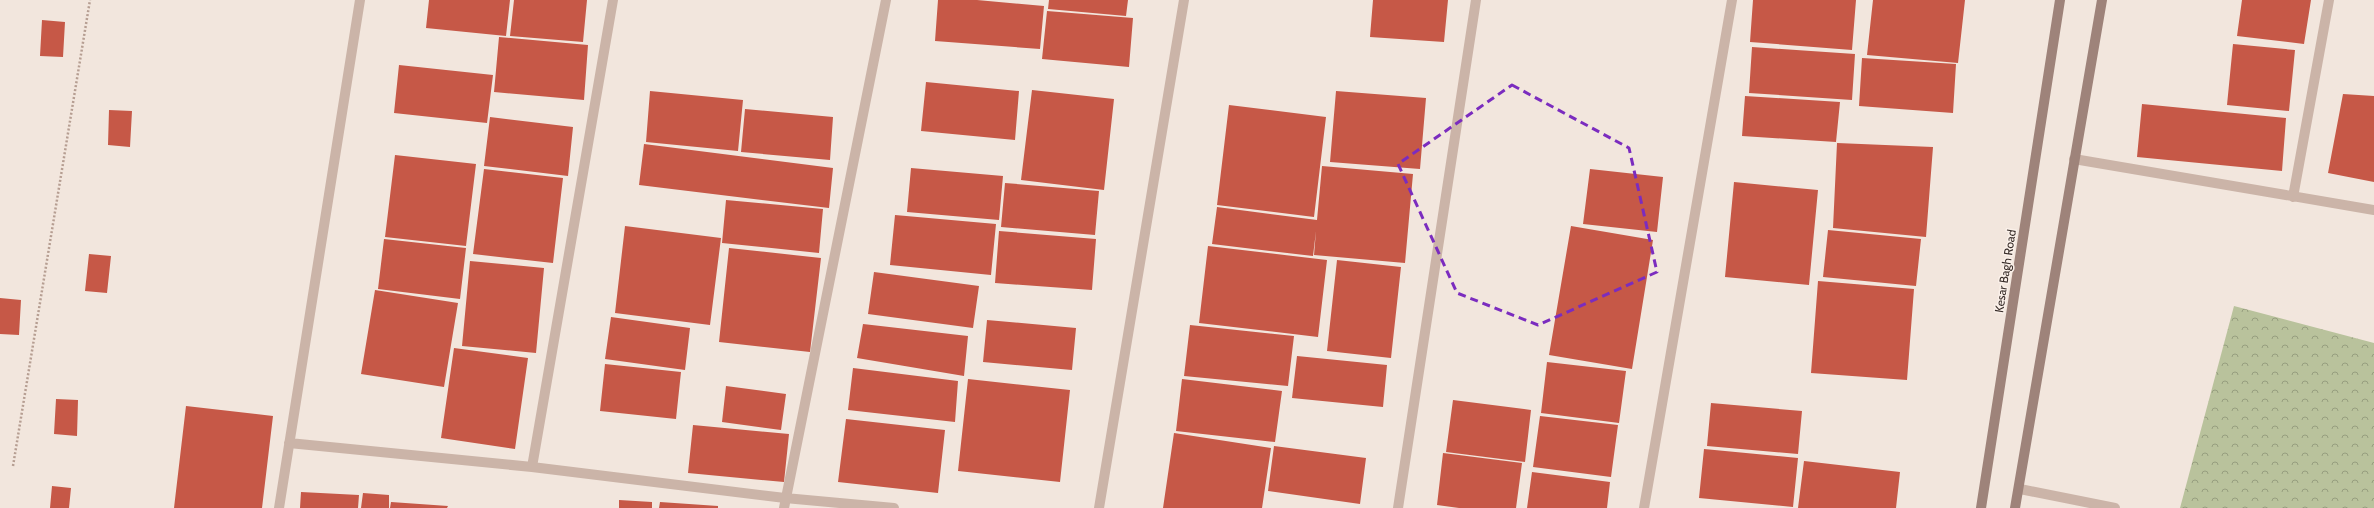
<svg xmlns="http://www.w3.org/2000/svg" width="2374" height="508" font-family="Cabin,sans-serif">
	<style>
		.forest { fill: url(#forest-crowns) }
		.building { fill: #c65847 }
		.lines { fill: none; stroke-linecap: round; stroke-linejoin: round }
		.path { stroke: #b69e92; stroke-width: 2.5; stroke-dasharray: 2 2; stroke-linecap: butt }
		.service { stroke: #cbb4a8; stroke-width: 10 }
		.minor { stroke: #cbb4a8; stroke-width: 10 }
		.secondary { stroke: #9e837a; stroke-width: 10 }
		.marked { fill: none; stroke: #7b2cbf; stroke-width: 3; stroke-dasharray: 8 5; stroke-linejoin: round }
		.labels { text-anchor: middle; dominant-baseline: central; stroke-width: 3; stroke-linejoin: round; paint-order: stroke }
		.street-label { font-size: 12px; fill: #372c28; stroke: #faf0e9 }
	</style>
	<defs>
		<pattern id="forest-crowns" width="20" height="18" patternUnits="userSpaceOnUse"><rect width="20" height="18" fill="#b9c29c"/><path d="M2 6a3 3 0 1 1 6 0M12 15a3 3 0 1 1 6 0" fill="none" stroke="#979e7f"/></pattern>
	</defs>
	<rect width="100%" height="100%" fill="#f2e6dd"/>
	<!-- forest -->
	<path class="forest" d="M2234,306L2374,343V508H2180Z"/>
	<!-- building -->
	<path class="building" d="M429,0H510L506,36L426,28Z
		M514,0H587L583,42L510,36Z
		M938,0H977L1044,6L1040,49L935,41Z
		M1049,0H1128L1126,16L1048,9Z
		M1373,0H1448L1444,42L1370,37Z
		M1753,0H1856L1852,50L1750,42Z
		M1873,0H1965L1958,63L1867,55Z
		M2242,0H2311L2304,44L2237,36Z
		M1047,11L1133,18L1129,67L1042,59Z
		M42,20L65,22L63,57L40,56Z
		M499,37L588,45L584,100L494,92Z
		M2233,44L2295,50L2289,111L2227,105Z
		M1752,47L1855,54L1852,100L1749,93Z
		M1862,58L1956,64L1953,113L1859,106Z
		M399,65L493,75L487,123L394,113Z
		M926,82L1019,91L1015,140L921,131Z
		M1032,90L1114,99L1104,190L1021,180Z
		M650,91L743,100L738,151L646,142Z
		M1336,91L1426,98L1420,169L1330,162Z
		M2343,94L2374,96V182L2328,173Z
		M1745,96L1840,102L1836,142L1742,136Z
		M2142,104L2286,118L2282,171L2137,157Z
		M1229,105L1326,117L1314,217L1217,205Z
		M745,109L833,117L830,160L741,152Z
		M109,110L132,111L130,147L108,145Z
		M490,117L573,127L568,176L484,166Z
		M1837,143L1933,147L1926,237L1833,228Z
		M644,144L833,168L829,208L639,185Z
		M395,155L476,164L466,246L385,237Z
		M1322,166L1413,174L1405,263L1314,255L1316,231L1313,256L1212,244L1217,207L1317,220Z
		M911,168L1003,176L999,220L907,212Z
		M484,169L563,178L553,263L473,254Z
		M1590,169L1663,177L1657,232L1583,224Z
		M1734,182L1818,190L1809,285L1725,277Z
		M1005,183L1099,191L1095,235L1001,227Z
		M726,200L823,209L819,253L722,243Z
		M895,215L996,224L991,275L890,265Z
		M625,226L721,238L710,325L615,313Z
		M1571,226L1653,240L1632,369L1549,355Z
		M1828,230L1921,239L1916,286L1823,277Z
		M999,231L1096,239L1092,290L995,283Z
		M384,239L466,248L460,299L378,289Z
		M1208,246L1327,260L1318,337L1199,323Z
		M729,248L821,258L810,352L719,342Z
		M89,254L111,256L107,293L85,291Z
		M1337,260L1401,267L1391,358L1327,351Z
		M470,261L544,268L536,353L462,346Z
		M874,272L979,286L973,328L868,314Z
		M1818,281L1914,289L1907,380L1811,373Z
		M375,290L458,303L444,387L361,374Z
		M0,298L21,300L19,335L0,334Z
		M611,317L690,328L685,370L605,359Z
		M987,320L1076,328L1072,370L983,362Z
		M863,324L968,336L964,376L857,358Z
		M1190,325L1294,336L1288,386L1184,376Z
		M454,348L528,358L515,449L441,438Z
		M1297,356L1387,365L1383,407L1292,398Z
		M1547,362L1626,371L1619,423L1541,413Z
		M605,364L681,372L676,419L600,411Z
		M853,368L958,381L955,422L848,410Z
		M968,379L1070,390L1060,482L958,471Z
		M1182,379L1282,391L1275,442L1176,431Z
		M726,386L786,394L781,430L722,422Z
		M56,399L78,400L77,436L54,434Z
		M1453,400L1531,410L1525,462L1446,452Z
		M1711,403L1802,411L1798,454L1707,446Z
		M186,406L273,416L262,508H174Z
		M1540,416L1618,425L1611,477L1533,467Z
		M846,419L945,430L938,493L838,482Z
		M693,425L789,434L784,482L688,473Z
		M1174,433L1271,448L1262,508H1163Z
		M1274,446L1366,458L1360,504L1268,491Z
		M1704,449L1798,458L1793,507L1699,498Z
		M1443,453L1522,463L1516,508H1459L1437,505Z
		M1804,461L1900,472L1896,508H1798Z
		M1532,472L1610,482L1607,508H1527Z
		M52,486L71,488L69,508H50Z
		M301,492L359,495L358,508H300Z
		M363,493L389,495V508H361Z
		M619,500L652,502V508H619Z
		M391,502L448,506L447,508H390Z
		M660,502L718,506V508H659Z"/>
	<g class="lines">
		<!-- path -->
		<path class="path" d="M13,466L90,0"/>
		<!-- service -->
		<path class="service" d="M2020,489L2115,508"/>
		<!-- minor -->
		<path class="minor" d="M2074,159L2374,210
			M2293,197L2329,0
			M289,443L532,467L785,498L894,508
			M532,467L613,0
			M279,508L360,0
			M784,508L886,0
			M1099,508L1184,0
			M1398,508L1476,0
			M1644,508L1732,0"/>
		<!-- secondary -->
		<path class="secondary" d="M1981,508L2060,0
			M2015,508L2102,0"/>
	</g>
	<!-- marked area -->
	<path class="marked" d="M1512,85L1629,148L1657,272L1538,325L1457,293L1398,164Z"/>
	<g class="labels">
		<!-- street labels -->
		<g class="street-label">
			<text transform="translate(2005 271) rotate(-81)">Kesar Bagh Road</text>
		</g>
	</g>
</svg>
